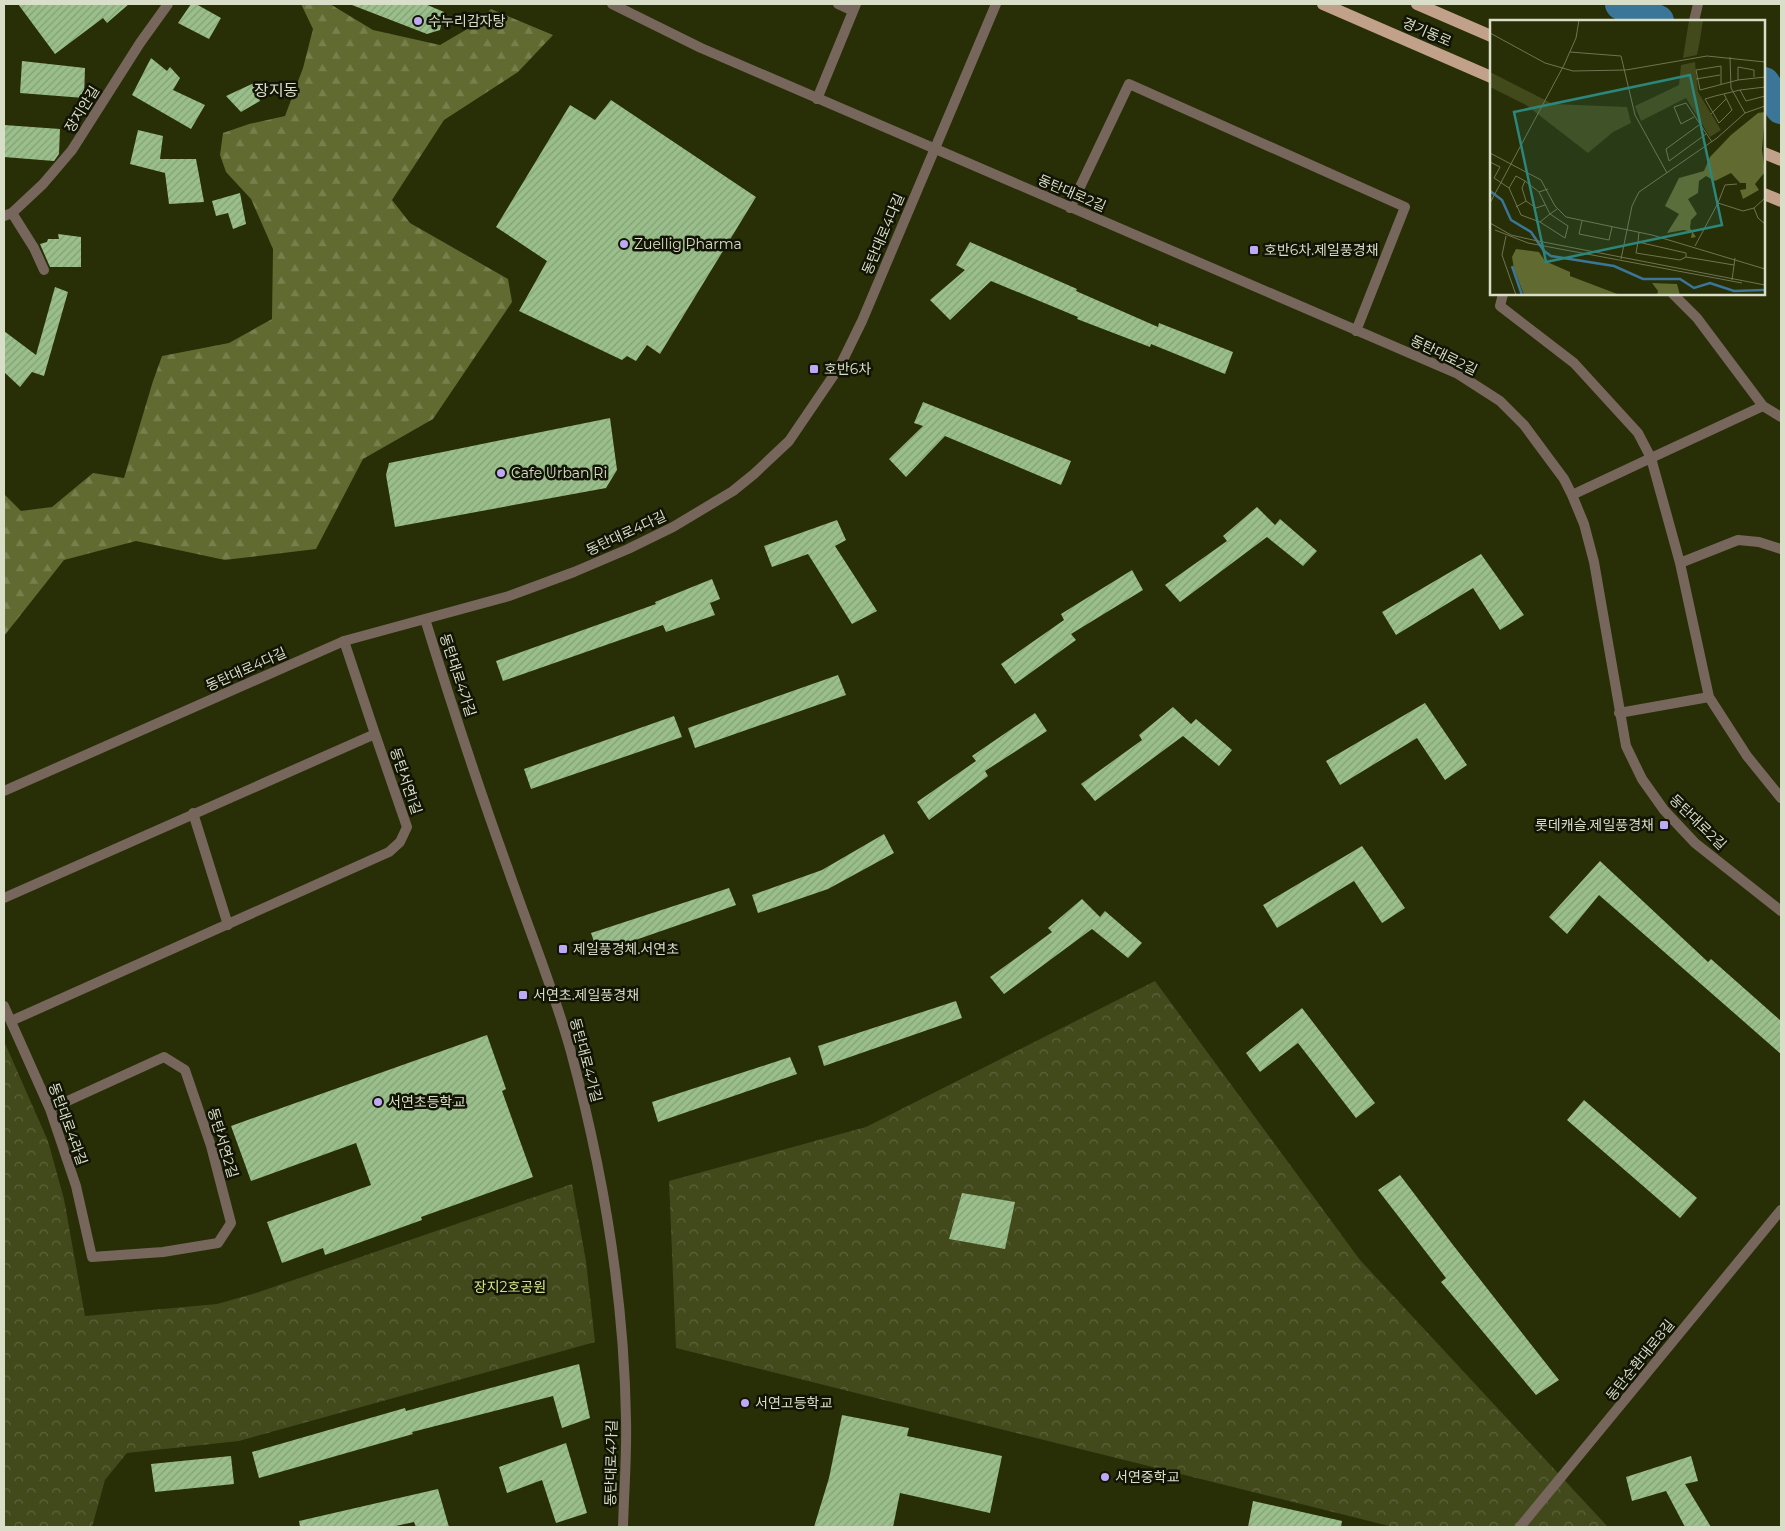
<svg xmlns="http://www.w3.org/2000/svg" width="1785" height="1531" font-family="Montserrat,'Noto Sans KR',sans-serif">
	<style>
		.forest { fill: url(#forest-firs) }
		.park { fill: url(#park-crowns) }
		.lines { fill: none; stroke-linecap: round; stroke-linejoin: round }
		.river { stroke: #3b7699; stroke-width: 32 }
		.building { fill: url(#building-hatch) }
		.service { stroke: #76665b; stroke-width: 10 }
		.minor { stroke: #76665b; stroke-width: 10 }
		.tertiary { stroke: #76665b; stroke-width: 10 }
		.primary { stroke: #c2a18a; stroke-width: 12 }
		.poi-dot { fill: #bea9f4; stroke: #121405; stroke-width: 2 }
		.labels { text-anchor: middle; dominant-baseline: central; stroke-width: 5; stroke-linejoin: round; paint-order: stroke }
		.poi-label { font-size: 14px; fill: #d9dec8; stroke: #121405; text-anchor: start }
		.street-label { font-size: 14px; fill: #d9dec8; stroke: #121405 }
		.park-label { font-size: 14px; fill: #d4e38c; stroke: #121405 }
		.quarter-label { font-size: 16px; fill: #d9dec8; stroke: #121405 }
		.inset-river { fill: none; stroke: #3b7699; stroke-width: 2.5 }
		.inset-road { fill: none; stroke: #6f7453; stroke-width: 1 }
		.view { fill: #2d867c; fill-opacity: 0.15; stroke: #2d867c; stroke-width: 2.5 }
		.inset-edge { fill: none; stroke: #d9dec8; stroke-width: 2.5 }
	</style>
	<defs>
		<pattern id="forest-firs" width="22" height="20" patternUnits="userSpaceOnUse" patternTransform="scale(1.25)"><rect width="22" height="20" fill="#616a30"/><path d="M5 1l3.5 6h-7zM16 11l3.5 6h-7z" fill="#777f4c"/></pattern>
		<pattern id="park-crowns" width="20" height="18" patternUnits="userSpaceOnUse" patternTransform="scale(1.25)"><rect width="20" height="18" fill="#42491b"/><path d="M2 6a3 3 0 1 1 6 0M12 15a3 3 0 1 1 6 0" fill="none" stroke="#5d633b"/></pattern>
		<pattern id="building-hatch" width="6" height="6" patternUnits="userSpaceOnUse" patternTransform="scale(1.25)"><rect width="6" height="6" fill="#9abf8b"/><path d="M-1 1l2-2M0 6l6-6M5 7l2-2" fill="none" stroke="#84a077"/></pattern>
	</defs>
	<rect width="100%" height="100%" fill="#282e05"/>
	<!-- forest -->
	<path class="forest" d="M301,4H330L373,30L440,45L469,28L491,9L553,35L518,72L444,120L392,200L410,223L508,279L512,302L433,419L363,459L316,549L225,560L136,541L64,560L4,636V494L21,511L52,507L93,473L124,478L153,381L162,356L229,343L272,319L273,249L251,199L226,172L220,155L223,133L249,124L285,116L303,68L313,29Z"/>
	<!-- park -->
	<path class="park" d="M1155,981L1360,1260L1608,1527H1393L676,1348L669,1181L866,1127Z
		M4,1041L48,1141L64,1199L85,1316L217,1304L256,1293L572,1184L586,1261L595,1342L239,1441L127,1453L105,1480L92,1527H4Z"/>
	<g class="lines">
		<!-- river -->
		<path class="river" d="M1621,4L1658,21
			M1764,83L1781,108"/>
	</g>
	<!-- building -->
	<path class="building" d="M18,4H129L107,23L103,18L55,54Z
		M191,4H196L221,18L209,39L178,23Z
		M352,4H425L444,12L440,30L427,34L352,5Z
		M151,58L167,71L170,67L180,78L173,90L205,105L191,129L132,95Z
		M22,61L85,68L84,98L20,93Z
		M254,83L260,101L241,112L226,96Z
		M611,100L756,197L660,354L647,345L636,361L627,356L622,360L519,311L547,261L496,227L570,105L595,120Z
		M4,125L60,129L59,154L54,161L4,157Z
		M138,130L163,136L160,159H196L204,202L169,204L165,173L130,164Z
		M240,193L246,224L233,229L228,213L216,216L212,201Z
		M58,234L81,237V267H50L40,244L47,242L48,239H59Z
		M970,242L1077,289L1076,291L1158,327L1159,323L1233,352L1225,374L1151,344L1150,347L1077,319L1078,317L991,281L950,320L930,300L965,270L956,265Z
		M55,287L68,292L44,376L32,372L20,387L4,372V331L36,355Z
		M923,402L1071,461L1061,485L945,436L906,477L889,459L923,426L914,423Z
		M610,418L617,470L606,488L395,527L386,475L389,463Z
		M1257,507L1275,525L1280,519L1317,551L1303,566L1267,537L1180,602L1165,585L1227,541L1223,536Z
		M837,520L846,540L835,546L877,611L852,624L808,554L772,567L764,546Z
		M1481,554L1524,615L1500,630L1473,588L1396,635L1382,612Z
		M1132,570L1143,590L1071,634L1076,640L1015,684L1001,664L1064,620L1061,614Z
		M712,579L720,599L710,603L715,615L666,632L663,625L503,681L496,661L656,604L655,602Z
		M838,675L846,695L695,748L688,728Z
		M1425,703L1467,765L1445,780L1417,738L1340,785L1326,761Z
		M1173,707L1191,724L1196,719L1232,750L1219,766L1183,736L1095,801L1081,784L1142,740L1139,735Z
		M1035,713L1047,731L985,771L988,776L929,820L917,802L976,761L972,756Z
		M674,716L682,737L531,789L524,769Z
		M884,834L894,853L828,889L758,913L752,895L822,870Z
		M1362,846L1405,908L1382,923L1354,881L1277,928L1263,905Z
		M1600,861L1708,962L1711,959L1781,1021V1054L1599,895L1567,934L1549,917Z
		M729,888L736,905L598,953L591,933Z
		M1082,899L1100,917L1105,911L1142,943L1128,958L1092,929L1004,994L990,977L1052,932L1048,928Z
		M956,1001L962,1018L824,1066L818,1046Z
		M1302,1008L1375,1103L1356,1118L1298,1043L1260,1072L1246,1053Z
		M487,1035L506,1089L502,1091L533,1177L421,1217L422,1220L325,1255L323,1248L282,1263L267,1222L371,1185L356,1143L251,1181L231,1126Z
		M790,1057L797,1074L658,1122L652,1102Z
		M1584,1100L1697,1198L1680,1218L1567,1120Z
		M1400,1175L1453,1245L1559,1380L1536,1395L1441,1282L1446,1278L1378,1190Z
		M962,1193L1015,1202L1005,1249L949,1239Z
		M579,1364L590,1418L562,1428L553,1396L412,1432L413,1434L259,1478L252,1452L405,1408L406,1411Z
		M842,1415L909,1428L907,1436L1002,1456L990,1513L900,1493L893,1527H814L829,1478Z
		M566,1443L587,1513L556,1523L542,1480L507,1493L499,1467Z
		M231,1456L234,1484L155,1492L151,1464Z
		M1691,1456L1698,1481L1685,1484L1711,1527H1685L1666,1491L1632,1501L1626,1477Z
		M438,1489L449,1527H416L414,1522L391,1527H300L299,1521Z
		M1253,1501L1342,1521L1341,1527H1248Z"/>
	<g class="lines">
		<!-- service -->
		<path class="service" d="M1694,21L1698,4"/>
		<!-- minor -->
		<path class="minor" d="M612,4L701,48L1458,374L1500,401L1524,425L1564,479L1572,495L1584,524L1594,562L1626,746L1642,779L1664,810L1695,843L1781,911
			M838,4L853,11
			M817,99L856,4
			M1070,208L1129,84L1405,207L1356,331
			M12,213L34,248L44,270
			M4,216L12,213L43,184L72,150L140,43L168,4
			M1503,294L1500,306L1574,363L1638,433L1651,458L1572,495
			M1673,294L1697,318L1763,406L1781,417
			M1680,563L1738,540L1759,542L1781,549
			M344,641L375,734
			M1709,697L1747,756L1781,798
			M1619,713L1709,697L1680,563L1651,458L1763,406
			M193,813L228,925
			M4,898L375,734L407,827L400,842L389,852L11,1021
			M4,1006L50,1109L76,1186L92,1257L163,1252L218,1243L231,1223L211,1146L185,1070L164,1057L50,1109"/>
		<!-- tertiary -->
		<path class="tertiary" d="M425,619C451,703 478,786 508,869C529,930 554,990 571,1052C603,1171 624,1295 626,1419C627,1455 624,1491 623,1527
			M4,791L344,641L509,596L574,572L628,549L673,527L733,491L754,474L789,441L840,366L862,321L996,4
			M1520,1527L1781,1210"/>
		<!-- primary -->
		<path class="primary" d="M1323,4L1491,77
			M1417,4L1491,36
			M1764,153L1781,160
			M1764,194L1781,201"/>
	</g>
	<!-- markers -->
	<g class="poi-dot">
		<circle cx="418" cy="21" r="5"/>
		<circle cx="624" cy="244" r="5"/>
		<rect x="1249" y="245" width="10" height="10" rx="2.5"/>
		<rect x="809" y="364" width="10" height="10" rx="2.5"/>
		<circle cx="501" cy="473" r="5"/>
		<rect x="1659" y="820" width="10" height="10" rx="2.5"/>
		<rect x="558" y="944" width="10" height="10" rx="2.5"/>
		<rect x="518" y="990" width="10" height="10" rx="2.5"/>
		<circle cx="378" cy="1102" r="5"/>
		<circle cx="745" cy="1403" r="5"/>
		<circle cx="1105" cy="1477" r="5"/>
	</g>
	<g class="labels">
		<!-- poi labels -->
		<g class="poi-label">
			<text x="428" y="21">수누리감자탕</text>
			<text x="634" y="244">Zuellig Pharma</text>
			<text x="1264" y="250">호반6차.제일풍경채</text>
			<text x="824" y="369">호반6차</text>
			<text x="511" y="473">Cafe Urban Ri</text>
			<text x="1654" y="825" text-anchor="end">롯데캐슬.제일풍경채</text>
			<text x="573" y="949">제일풍경체.서연초</text>
			<text x="533" y="995">서연초.제일풍경채</text>
			<text x="388" y="1102">서연초등학교</text>
			<text x="755" y="1403">서연고등학교</text>
			<text x="1115" y="1477">서연중학교</text>
		</g>
		<!-- street labels -->
		<g class="street-label">
			<text transform="translate(1427 32) rotate(23)">경기동로</text>
			<text transform="translate(82 109) rotate(-58)">장지안길</text>
			<text transform="translate(1072 193) rotate(23)">동탄대로2길</text>
			<text transform="translate(883 234) rotate(-67)">동탄대로4다길</text>
			<text transform="translate(1444 355) rotate(26)">동탄대로2길</text>
			<text transform="translate(626 533) rotate(-25)">동탄대로4다길</text>
			<text transform="translate(246 669) rotate(-24)">동탄대로4다길</text>
			<text transform="translate(458 675) rotate(72)">동탄대로4가길</text>
			<text transform="translate(406 781) rotate(71)">동탄서연1길</text>
			<text transform="translate(1698 822) rotate(44)">동탄대로2길</text>
			<text transform="translate(586 1060) rotate(75)">동탄대로4가길</text>
			<text transform="translate(68 1124) rotate(70)">동탄대로4라길</text>
			<text transform="translate(223 1143) rotate(73)">동탄서연2길</text>
			<text transform="translate(1640 1360) rotate(-51)">동탄순환대로8길</text>
			<text transform="translate(611 1463) rotate(-89)">동탄대로4가길</text>
		</g>
		<!-- park labels -->
		<g class="park-label">
			<text x="510" y="1287">장지2호공원</text>
		</g>
		<!-- quarter labels -->
		<g class="quarter-label">
			<text x="276" y="90">장지동</text>
		</g>
	</g>
	<!-- overview -->
	<g transform="translate(1490 20)">
		<rect width="275" height="275" fill="#282e05"/>
		<path d="M275,92L272,130L275,152L265,164L269,170L253,179L250,170L256,169V163H250L241,153L225,161L216,156L209,161L208,173L198,179L207,194L201,200L200,208L206,217L201,218L202,212L194,210L177,213L189,194L175,186L189,158L214,151L220,137L241,115L268,93ZM26,229L49,232L55,241L80,252V256L130,275H34L24,249L22,237ZM162,263L187,264L190,275H167L168,271Z" fill="#616a30"/>
		<path d="M199,0H213L210,20L207,35L193,38ZM205,42L208,72L231,110L220,117L196,78L151,101L145,86L189,65L191,45ZM0,52L63,84L137,87L141,103L123,112L98,133L36,85L0,67Z" fill="#42491b"/>
		<path class="inset-river" d="M0,171L12,180L21,200L41,212L54,231L61,236L124,246L153,259H190L204,268L220,263L244,271L274,270M22,246L32,275"/>
		<path class="inset-road" d="M0,13L55,43L83,51L136,50L217,36L275,42M80,32L131,36L145,95L177,153M240,37L241,68L255,93M264,57V50L248,47V60L275,57M206,59L230,55M231,64V46L206,50L210,70L248,60M275,67L250,70L256,81L275,76M234,74L242,90L229,103L215,79L225,76L242,72L250,70M221,94L236,79M204,97L191,104L184,87L196,83L222,122M209,105L176,129L179,141L216,114M0,133L51,160L65,186L76,197L162,215L275,249M0,142L10,147L4,158L19,168L31,195L50,202L75,218L78,206L60,194L67,189M19,168L26,156L35,161M36,181L32,168L35,161L49,172M0,183L74,45L86,18L89,0M228,183L235,165L247,164M26,187L36,181L46,188L55,185M264,188L268,198L275,204M92,201L89,214L119,220L122,207M50,202L60,194L49,172L58,169M0,203L21,215L43,220L275,265M5,210L38,223L252,263M16,216L12,235L26,275M148,222L196,233V237L190,240L146,233L148,222L149,212M205,226L228,183L253,191L264,188L275,178M196,237L244,245M131,239L142,186L149,172L227,118L255,93L275,86M242,260L245,238"/>
		<path class="view" d="M200,55L232,205L56,242L24,92Z"/>
		<rect width="275" height="275" class="inset-edge"/>
	</g>
	<!-- border -->
	<rect width="1785" height="1531" fill="none" stroke="#d9dec8" stroke-width="10"/>
</svg>
